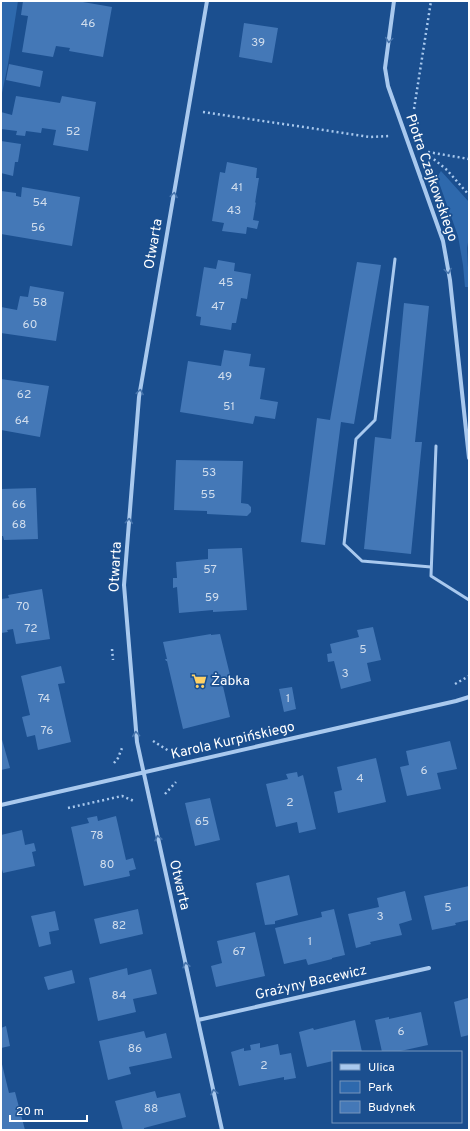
<svg xmlns="http://www.w3.org/2000/svg" width="470" height="1131" font-family="Overpass,sans-serif">
	<style>
		.green { fill: #2e69ad }
		.building { fill: #4478b7 }
		.lines { fill: none; stroke-linecap: round; stroke-linejoin: round }
		.path { stroke: #a9c9ee; stroke-width: 2.5; stroke-dasharray: 2 3; stroke-linecap: butt }
		.lane { stroke: #a9c9ee; stroke-width: 3 }
		.street { stroke: #a9c9ee; stroke-width: 4 }
		.oneway { stroke: #4674ac }
		.labels { text-anchor: middle; dominant-baseline: central; stroke-width: 3.5; stroke-linejoin: round; paint-order: stroke }
		.number-label { font-size: 12px; fill: #d0dded }
		.street-label { font-size: 14px; fill: #fff; stroke: #1b4f8f }
		.poi-label { font-size: 14px; fill: #fff; stroke: #1b4f8f; text-anchor: start }
	</style>
	<rect width="100%" height="100%" fill="#1b4f8f"/>
	<!-- green -->
	<path class="green" d="M1,1H18L8,64L1,98Z
		M441,171L469,202V237L467,248L469,287H465L463,265L458,236L437,177Z"/>
	<!-- building -->
	<path class="building" d="M23,1H77L112,7L103,57L69,51L70,48L56,46L53,57L22,52L28,16L21,15Z
		M244,23L278,28L272,63L239,57Z
		M9,64L43,71L40,87L6,80Z
		M16,96L60,103L62,96L96,102L88,151L53,145L56,130L42,128L41,133L26,131L25,136L16,135L17,131L1,129V112L12,115Z
		M1,141L21,144L18,162H15L13,176L1,173Z
		M227,162L257,168L256,178H259L255,203L256,202L253,220L259,221L257,229L247,227L246,234L222,231L224,223L212,221L220,172L225,173Z
		M22,187L80,197L72,246L1,234V191L16,193V196L21,197Z
		M218,260L235,263L234,271L251,274L247,299L241,298L236,323H232L231,330L200,325L201,317L196,316L204,267L216,269Z
		M357,262L381,265L354,424L341,422L325,545L301,542L317,418L330,420Z
		M30,286L64,292L56,341L1,333V307L17,310L20,296L28,297Z
		M404,303L429,306L415,442H422L411,554L364,549L375,437L391,439Z
		M224,350L251,354L249,366L265,368L260,399L278,402L275,419L255,416L253,424L180,412L188,361L221,366Z
		M1,379L49,386L40,437L1,430Z
		M176,460L243,461L241,503L248,504L251,507V512L247,516L207,514V511L174,510Z
		M36,488L38,539L4,540L3,536H1V489Z
		M242,548L247,610L213,612V610L179,613L177,587L173,588V578H177L176,562L208,559V549Z
		M42,589L50,639L16,644L13,629L7,630L8,632L1,633V599L9,598L8,595Z
		M373,627L381,660L367,663L371,681L341,689L334,661L328,662L327,654L332,653L330,644L359,637L357,630Z
		M211,634V635L220,634L231,679L222,682L230,717L183,729L167,661H166L165,659H167L163,642Z
		M61,666L65,683L58,684L71,742L38,750L35,735L27,737L22,717L30,715L21,676Z
		M292,687L296,709L284,712L279,689Z
		M1,736L10,768L1,770Z
		M450,741L457,769L437,773L441,789L407,796L400,767L409,765L406,751Z
		M376,758L386,802L338,813L334,792L342,790L337,767Z
		M297,772L298,777L303,775L316,829L299,833L297,822L276,827L266,784L288,779L286,774Z
		M210,798L220,840L195,846L185,803Z
		M97,816L98,821L116,816L126,860L133,858L136,869L129,871L130,876L84,886L71,827L89,823L87,818Z
		M22,830L25,845L34,843L36,851L32,852L35,866L3,873L1,866V835Z
		M289,875L298,915L275,921V924L265,925L256,883Z
		M469,886V920L455,923L456,925L432,930L424,896Z
		M405,891L412,920L399,924L402,935L370,942L371,944L356,948L348,914L379,907L377,898Z
		M138,909L143,934L100,944L94,919Z
		M334,909L345,955L332,958V959L308,965L306,959L284,964L275,928L322,917L321,912Z
		M55,911L59,930L49,932L51,944L39,947L31,916Z
		M255,932L265,976L216,987L211,966L222,963L217,941Z
		M127,968L128,975L151,969L157,994L133,999L136,1012L98,1021L89,978Z
		M72,970L75,983L48,990L44,977Z
		M468,998L469,1035L461,1037L454,1002Z
		M421,1012L428,1045L396,1052H382L375,1020L389,1017V1019Z
		M355,1020L362,1052H333V1061L307,1067L299,1032L313,1028L314,1030Z
		M6,1026L10,1046L1,1048V1028Z
		M144,1031L146,1038L166,1033L172,1058L129,1067L131,1074L108,1080L99,1041Z
		M260,1043V1048L278,1044L280,1055L291,1053L296,1078L284,1080V1077L239,1086L231,1052L244,1048V1051L251,1050L250,1045Z
		M1,1060L9,1093L15,1092L25,1130H1Z
		M155,1091L157,1098L180,1093L186,1117L144,1128V1130H123L115,1101Z"/>
	<g class="lines">
		<!-- path -->
		<path class="path" d="M414,109L431,1
			M203,112L370,137L390,136
			M428,152L469,159
			M430,156L447,170L469,195
			M112,649L113,660
			M455,684L469,676
			M153,741L169,751
			M114,763L118,758L122,748
			M165,794L176,782
			M68,808L122,796L134,801"/>
		<!-- lane -->
		<path class="lane" d="M395,259L375,420L356,439L344,544L362,561L431,567
			M436,446L431,576L469,600"/>
		<!-- street -->
		<path class="street" d="M207,1L139,397L124,585L137,742L222,1130
			M394,1L385,68L388,86L443,241L450,280L469,458
			M1,805L456,701L469,697
			M198,1020L429,968"/>
	</g>
	<!-- one-way arrows -->
	<defs><path id="oneway-chevron" d="M-2-3.5L2.5 0L-2 3.5" fill="none" stroke-width="1.6" stroke-linecap="round" stroke-linejoin="round"/></defs>
	<g class="oneway">
		<use href="#oneway-chevron" transform="translate(389 40) rotate(98)"/>
		<use href="#oneway-chevron" transform="translate(174 195) rotate(-81)"/>
		<use href="#oneway-chevron" transform="translate(448 271) rotate(81)"/>
		<use href="#oneway-chevron" transform="translate(140 392) rotate(-81)"/>
		<use href="#oneway-chevron" transform="translate(129 521) rotate(-85)"/>
		<use href="#oneway-chevron" transform="translate(136 734) rotate(-95)"/>
		<use href="#oneway-chevron" transform="translate(158 838) rotate(-103)"/>
		<use href="#oneway-chevron" transform="translate(186 965) rotate(-103)"/>
		<use href="#oneway-chevron" transform="translate(214 1092) rotate(-102)"/>
	</g>
	<!-- icons -->
	<defs>
		<g id="supermarket-bare" transform="scale(1.2)"><path d="M-6-5.5h2.5l.6 2H6L4.5 2H-2.5L-4.4-4H-6ZM-1.5 3.2a1.3 1.3 0 1 0 .1 0ZM3 3.2a1.3 1.3 0 1 0 .1 0Z" fill="#ffd166" stroke="#1b4f8f" stroke-width="2.5" paint-order="stroke"/></g>
	</defs>
	<g fill-rule="evenodd">
		<use href="#supermarket-bare" x="199" y="681"/>
	</g>
	<g class="labels">
		<!-- number labels -->
		<g class="number-label">
			<text x="88" y="24">46</text>
			<text x="258" y="43">39</text>
			<text x="73" y="132">52</text>
			<text x="237" y="188">41</text>
			<text x="40" y="203">54</text>
			<text x="234" y="211">43</text>
			<text x="38" y="228">56</text>
			<text x="226" y="283">45</text>
			<text x="40" y="303">58</text>
			<text x="218" y="307">47</text>
			<text x="30" y="325">60</text>
			<text x="225" y="377">49</text>
			<text x="24" y="395">62</text>
			<text x="229" y="407">51</text>
			<text x="22" y="421">64</text>
			<text x="209" y="473">53</text>
			<text x="208" y="495">55</text>
			<text x="19" y="505">66</text>
			<text x="19" y="525">68</text>
			<text x="210" y="570">57</text>
			<text x="212" y="598">59</text>
			<text x="23" y="607">70</text>
			<text x="31" y="629">72</text>
			<text x="363" y="650">5</text>
			<text x="345" y="674">3</text>
			<text x="44" y="699">74</text>
			<text x="288" y="699">1</text>
			<text x="47" y="731">76</text>
			<text x="424" y="771">6</text>
			<text x="360" y="779">4</text>
			<text x="290" y="803">2</text>
			<text x="202" y="822">65</text>
			<text x="97" y="836">78</text>
			<text x="107" y="865">80</text>
			<text x="448" y="908">5</text>
			<text x="380" y="917">3</text>
			<text x="119" y="926">82</text>
			<text x="310" y="942">1</text>
			<text x="239" y="952">67</text>
			<text x="119" y="996">84</text>
			<text x="401" y="1032">6</text>
			<text x="135" y="1049">86</text>
			<text x="264" y="1066">2</text>
			<text x="151" y="1109">88</text>
		</g>
		<!-- street labels -->
		<g class="street-label">
			<text transform="translate(431 178) rotate(71)">Piotra Czajkowskiego</text>
			<text transform="translate(154 244) rotate(-80)">Otwarta</text>
			<text transform="translate(116 567) rotate(-87)">Otwarta</text>
			<text transform="translate(233 741) rotate(-13)">Karola Kurpińskiego</text>
			<text transform="translate(179 885) rotate(77)">Otwarta</text>
			<text transform="translate(311 983) rotate(-13)">Grażyny Bacewicz</text>
		</g>
		<!-- poi labels -->
		<g class="poi-label">
			<text x="211" y="681">Żabka</text>
		</g>
	</g>
	<!-- border -->
	<rect width="470" height="1131" fill="none" stroke="#ffffff" stroke-width="4"/>
	<!-- legend -->
	<rect x="332" y="1051" width="130" height="72" fill="#1b4f8f" stroke="#7695bc"/>
	<rect x="340" y="1064" width="20" height="6" fill="#a9c9ee" stroke="#7695bc"/>
	<text x="368" y="1071" font-size="12" fill="#ffffff">Ulica</text>
	<rect x="340" y="1081" width="20" height="12" fill="#2e69ad" stroke="#7695bc"/>
	<text x="368" y="1091" font-size="12" fill="#ffffff">Park</text>
	<rect x="340" y="1101" width="20" height="12" fill="#4478b7" stroke="#7695bc"/>
	<text x="368" y="1111" font-size="12" fill="#ffffff">Budynek</text>
	<!-- scale -->
	<path d="M10 1115v6h77v-6" fill="none" stroke="#ffffff" stroke-width="2"/>
	<text x="16" y="1115" font-size="12" fill="#ffffff" stroke="#1b4f8f" stroke-width="3" paint-order="stroke">20 m</text>
</svg>
